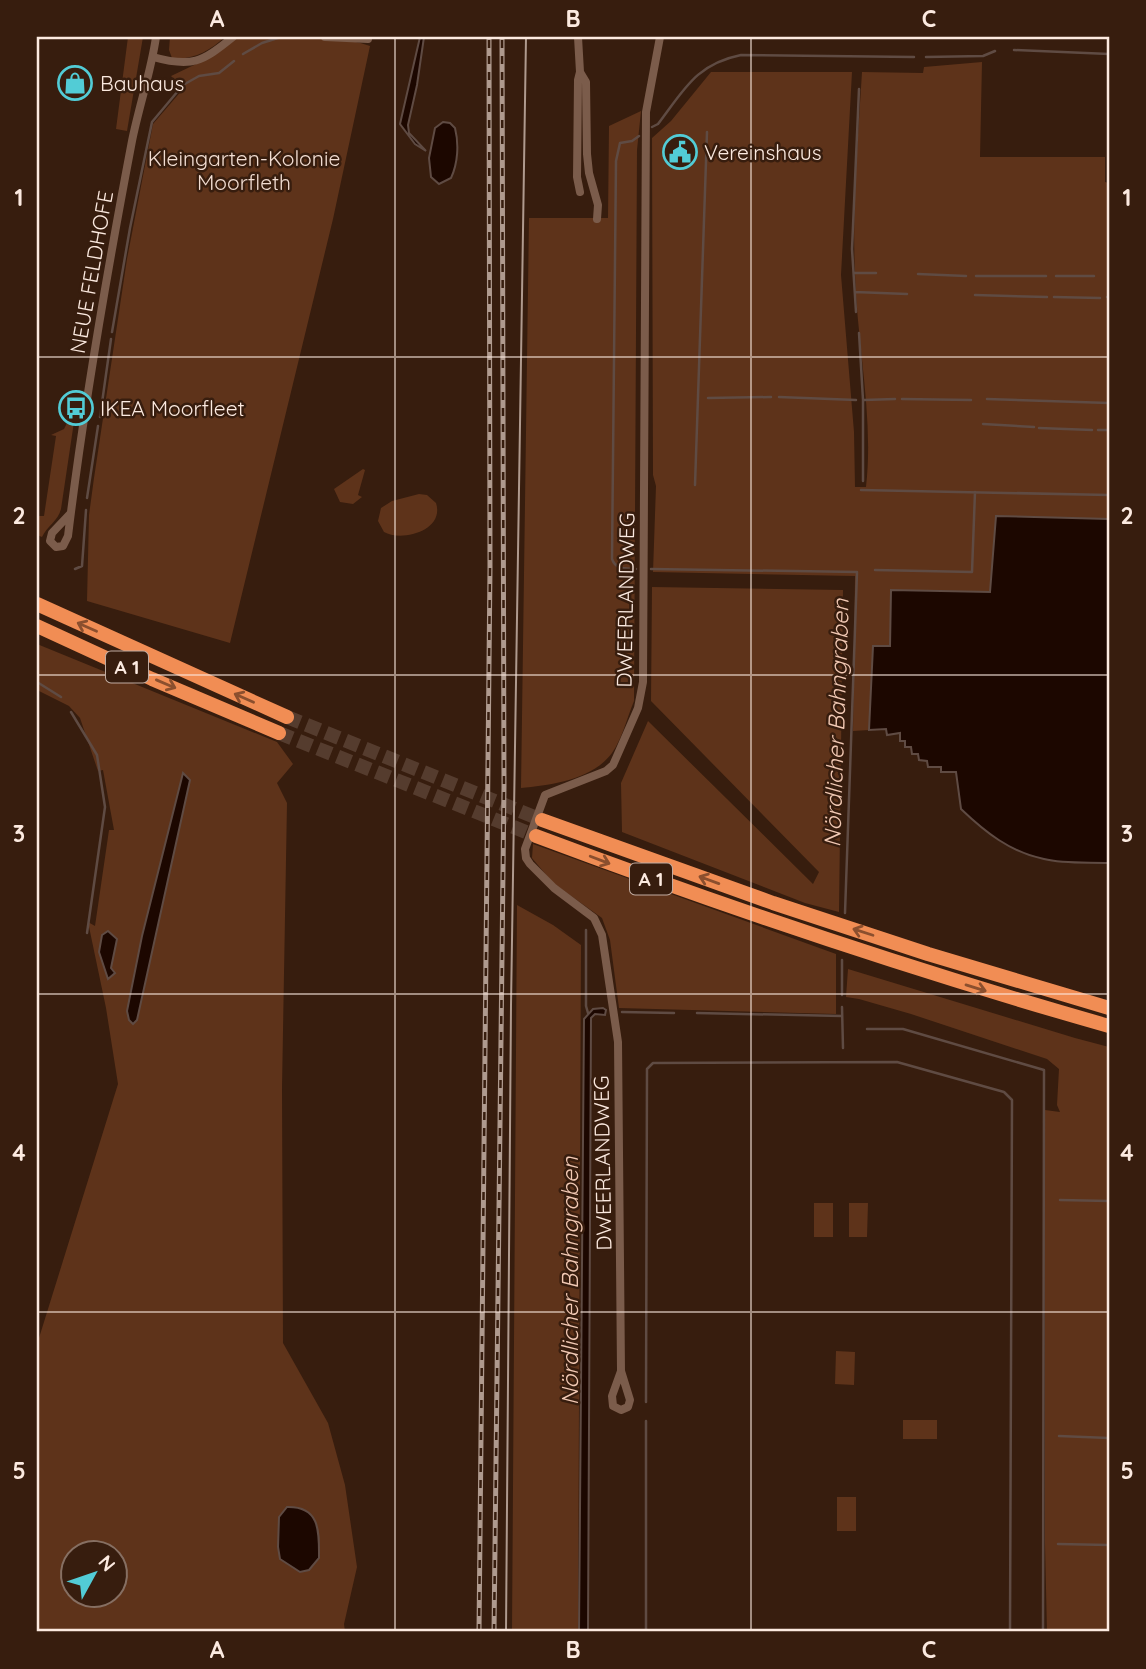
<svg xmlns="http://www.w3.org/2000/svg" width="1146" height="1669" font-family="Quicksand,sans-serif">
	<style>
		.green { fill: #5e331a; fill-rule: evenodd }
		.water { fill: #1c0700; stroke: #5f4b43; stroke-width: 2 }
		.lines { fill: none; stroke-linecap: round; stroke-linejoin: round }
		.stream { stroke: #5f4b43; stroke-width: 2.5 }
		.motorway-tunnel { stroke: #553c2e; stroke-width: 14; stroke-dasharray: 14 7; stroke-linecap: butt }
		.minor { stroke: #7b5c4b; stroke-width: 8 }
		.motorway { stroke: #f18d54; stroke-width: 14 }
		.tram { stroke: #af9a8e; stroke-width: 2 }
		.rail-casing { stroke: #af9a8e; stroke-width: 5 }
		.rail { stroke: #371d0e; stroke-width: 2.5; stroke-dasharray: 8; stroke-linecap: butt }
		.oneway { stroke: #8b4f2e }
		.grid { fill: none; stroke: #fceae0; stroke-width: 2; stroke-opacity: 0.55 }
		.labels { text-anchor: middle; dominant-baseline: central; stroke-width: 5; stroke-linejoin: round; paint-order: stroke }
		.shield { fill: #371d0e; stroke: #c1aca1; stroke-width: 2 }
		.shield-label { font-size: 19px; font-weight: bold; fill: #fceae0 }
		.poi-label { font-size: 21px; fill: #fceae0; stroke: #371d0e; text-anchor: start }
		.park-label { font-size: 21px; fill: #f2ddd2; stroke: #371d0e }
		.street-label { font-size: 21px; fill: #fceae0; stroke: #371d0e }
		.water-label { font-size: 23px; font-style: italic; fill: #f2c9b4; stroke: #371d0e }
		.neatline { fill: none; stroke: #fceae0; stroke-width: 2.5 }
		.grid-label { font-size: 23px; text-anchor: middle; font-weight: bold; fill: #fceae0 }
	</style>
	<rect width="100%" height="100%" fill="#371d0e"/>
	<!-- green -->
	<path class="green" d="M128,37H143L127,131L116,129Z
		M170,37H225C209,51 194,60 172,58L169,50Z
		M238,37C278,37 334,33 370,46L333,219L230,643L87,601L89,515L94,478L127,259L153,124L183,89L171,76L215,55Z
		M982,62L980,157H1105V182L1109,183V519L996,516L990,592L890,646H873L869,730L853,731L855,576L653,572L656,486L653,475L652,138L671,121L711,72H852L841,275L854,432L855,487H866C874,417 857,345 855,274C852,207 858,139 862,72L923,73L924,67Z
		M641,111L637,150L634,701C627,718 622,739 612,753C592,780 551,785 521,788L529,218H608L609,126Z
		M71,415H75L61,509C58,521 47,526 42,537L37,535V521L39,516H44L56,436L51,435L64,429Z
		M363,469L365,470L358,495L362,497L353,504L340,502L334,489Z
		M419,494L427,495L436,503C445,531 401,542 384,532L378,521L381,508L392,501Z
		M652,587L843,590L839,912L805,903L622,832L621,783L648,721L813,884L819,872L651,701Z
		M37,644L277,742L293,764L277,783L287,803L282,1088L283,1343L328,1423L345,1485L357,1567L344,1624L345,1632H37V1357L39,1338L118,1084L106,1008L88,922L95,926L109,830H114L103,770L98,771L80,718L69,706L37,690ZM74,1554H116V1596H74Z
		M533,844L836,954V1014L619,1008L610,940L602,918L553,883L532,858Z
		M517,905L553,925L581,945L578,1632H512Z
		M848,969L1075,1038L1109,1047V1632H1047L1045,1544V1110L1060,1112L1057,1105L1059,1069L1047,1059L911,1014L859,999L846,997Z
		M814,1203H833V1237H814Z
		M849,1203H868L867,1237H849Z
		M836,1351L855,1352L854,1385L835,1384Z
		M903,1420H937V1439H903Z
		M837,1497H856V1531H837Z"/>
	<!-- water -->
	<path class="water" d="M420,37H424L417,85L408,125L409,133L426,151L415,144L400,124Z
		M443,122L450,123L455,128C459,144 458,163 451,178L439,184L431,177L429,158L435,128Z
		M996,516L1109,519V863C1088,862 1064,864 1044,859C1010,852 985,832 961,809L956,772H941V767H928L927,761L919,760L918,754H912L911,747H905V741H900V733L887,735L886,729L869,730L873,646H890L891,590L990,592Z
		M183,773L190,780L137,1020L133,1024L129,1020L127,1011L142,936Z
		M108,931L117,939L111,968L115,973L108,979L99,952L102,935Z
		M603,1008L606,1010L605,1015L595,1014L591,1018L588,1632H579L584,1019L593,1009Z
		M287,1507C321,1506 319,1533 319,1558L309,1570L300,1572L280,1559L278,1547L279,1517Z"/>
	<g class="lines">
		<!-- stream -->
		<path class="stream" d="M1014,50L1109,54
			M243,54L262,43L281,37
			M926,57L983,56L995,51
			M652,127L658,124C684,90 696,64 741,55L914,57
			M855,273H876
			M918,274L966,276
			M1108,275H1109
			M976,276H1046
			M1056,276H1094
			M855,292L907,294
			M975,295L1047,297
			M1054,297L1100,298
			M1107,297H1109
			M856,312L852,249L859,89
			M112,332L130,228L152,122L183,85L199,76L219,73L234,61
			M859,333L863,400V481
			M779,397L856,400
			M708,398L771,397
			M902,399L971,400
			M987,399L1109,403
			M864,400L895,399
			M100,417L111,339
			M983,424L1034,427
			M1039,428L1092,430
			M1098,430H1109
			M695,485L707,132
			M861,490L1109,495
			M87,498L98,426
			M75,569L82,566L86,510
			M636,569C625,568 616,570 612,559L616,161L620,143L632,141L639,136
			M651,569L857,572L845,913
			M875,570L972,572L975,492
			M37,682L61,697
			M71,712L97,755L105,807L87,933
			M586,930V1006L588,1013
			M842,995V960
			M842,1007L843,1048
			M622,1012L674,1013
			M697,1013L842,1016
			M867,1029H903L1044,1070L1043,1632
			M1060,1200L1109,1201
			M646,1402L647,1069L653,1063L897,1062L1004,1092L1012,1100L1010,1632
			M646,1421V1632
			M1059,1436L1109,1438
			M1058,1544L1109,1545"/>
		<!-- motorway-tunnel -->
		<path class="motorway-tunnel" d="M287,717L542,820
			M279,733L536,836"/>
		<!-- minor -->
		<path class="minor" d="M325,37L368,39
			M578,37L580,72L586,82L587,154L589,173L598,205L597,219
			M153,57C192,68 202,62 233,37
			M580,72L578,80L577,177L580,192
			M70,514L52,533L50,541L56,547L63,546L68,536C84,404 107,272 132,141C139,106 151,72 156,37
			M621,1371L612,1396L613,1406L621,1410L628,1407L630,1400L621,1371L618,1042L602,935L594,918L554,888L530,864L526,858L525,849L545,795L606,771L613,765L638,708L643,682L646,112L660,37"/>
		<!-- motorway -->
		<path class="motorway" d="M37,604L287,717
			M37,626L152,679L279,733
			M542,820L773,903L928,954L1109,1008
			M536,836C725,907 915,971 1109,1026"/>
		<!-- tram -->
		<path class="tram" d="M506,1632L511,1005L526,37"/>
		<!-- rail casing -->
		<g class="rail-casing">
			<path id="rail" d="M479,1632L490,568L489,37
				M494,1632L504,786L502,37"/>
		</g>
		<!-- rail -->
		<use href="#rail" class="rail"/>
	</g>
	<!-- one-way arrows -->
	<defs><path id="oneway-shaft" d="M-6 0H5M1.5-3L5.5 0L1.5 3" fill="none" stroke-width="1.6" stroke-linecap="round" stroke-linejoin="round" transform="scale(1.75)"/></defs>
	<g class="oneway">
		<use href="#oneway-shaft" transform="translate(87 627) rotate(-156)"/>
		<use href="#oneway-shaft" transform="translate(166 684) rotate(23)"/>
		<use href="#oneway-shaft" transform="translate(244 698) rotate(-156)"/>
		<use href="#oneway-shaft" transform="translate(600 860) rotate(21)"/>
		<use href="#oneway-shaft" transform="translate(709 880) rotate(-160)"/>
		<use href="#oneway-shaft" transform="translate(863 932) rotate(-162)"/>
		<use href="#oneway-shaft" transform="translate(976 988) rotate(17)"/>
	</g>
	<!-- grid -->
	<path class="grid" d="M395,37V1632M751,37V1632M37,357H1109M37,675H1109M37,994H1109M37,1312H1109"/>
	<!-- icons -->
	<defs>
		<g id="shop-ring" transform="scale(1.75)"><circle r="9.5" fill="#371d0e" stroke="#52ccd6" stroke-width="1.5"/><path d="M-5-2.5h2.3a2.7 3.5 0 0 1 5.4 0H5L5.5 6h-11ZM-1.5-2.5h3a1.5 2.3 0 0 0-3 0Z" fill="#52ccd6"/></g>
		<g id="civic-ring" transform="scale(1.75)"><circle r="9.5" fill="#371d0e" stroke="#52ccd6" stroke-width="1.5"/><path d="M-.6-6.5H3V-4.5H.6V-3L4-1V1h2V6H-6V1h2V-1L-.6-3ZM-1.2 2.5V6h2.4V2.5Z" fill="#52ccd6"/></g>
		<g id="bus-ring" transform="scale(1.75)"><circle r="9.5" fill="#371d0e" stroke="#52ccd6" stroke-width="1.5"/><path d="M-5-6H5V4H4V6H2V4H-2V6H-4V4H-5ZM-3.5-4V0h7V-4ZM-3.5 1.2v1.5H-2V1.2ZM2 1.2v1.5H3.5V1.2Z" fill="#52ccd6"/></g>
	</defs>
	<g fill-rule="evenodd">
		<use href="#shop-ring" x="75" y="83"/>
		<use href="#civic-ring" x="680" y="152"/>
		<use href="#bus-ring" x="76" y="408"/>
	</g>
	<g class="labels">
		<!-- shield labels -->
		<g class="shield">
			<rect x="106" y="651.5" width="42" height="31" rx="5"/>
			<rect x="630" y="863.5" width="42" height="31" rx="5"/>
		</g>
		<g class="shield-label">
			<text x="127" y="667">A 1</text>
			<text x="651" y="879">A 1</text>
		</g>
		<!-- poi labels -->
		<g class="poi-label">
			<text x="100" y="83">Bauhaus</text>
			<text x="704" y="152">Vereinshaus</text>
			<text x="100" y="408">IKEA Moorfleet</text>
		</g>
		<!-- park labels -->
		<g class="park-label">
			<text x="244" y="158">Kleingarten-Kolonie<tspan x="244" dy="24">Moorfleth</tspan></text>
		</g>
		<!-- street labels -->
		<g class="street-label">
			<text transform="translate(91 272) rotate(-80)">NEUE FELDHOFE</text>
			<text transform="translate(625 600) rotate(-89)">DWEERLANDWEG</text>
			<text transform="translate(602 1163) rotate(-91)">DWEERLANDWEG</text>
		</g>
		<!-- water labels -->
		<g class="water-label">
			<text transform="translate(836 723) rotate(-88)">Nördlicher Bahngraben</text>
			<text transform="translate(569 1281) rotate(-90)">Nördlicher Bahngraben</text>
		</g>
	</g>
	<!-- border -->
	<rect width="1146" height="1669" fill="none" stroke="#371d0e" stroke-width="77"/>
	<!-- north arrow -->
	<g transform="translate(94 1574) rotate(50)"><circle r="33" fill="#371d0e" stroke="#866f62" stroke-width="2"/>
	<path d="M0-5L12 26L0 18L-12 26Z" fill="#52ccd6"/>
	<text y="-10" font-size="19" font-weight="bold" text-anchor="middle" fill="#fceae0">N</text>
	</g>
	<rect x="38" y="38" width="1070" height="1592" class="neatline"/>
	<g class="grid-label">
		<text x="217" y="27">A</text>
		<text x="573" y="27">B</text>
		<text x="929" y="27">C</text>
		<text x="19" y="206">1</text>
		<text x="1127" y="206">1</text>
		<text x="19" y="524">2</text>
		<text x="1127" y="524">2</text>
		<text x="19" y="842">3</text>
		<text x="1127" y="842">3</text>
		<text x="19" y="1161">4</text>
		<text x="1127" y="1161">4</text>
		<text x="19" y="1479">5</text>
		<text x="1127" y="1479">5</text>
		<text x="217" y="1658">A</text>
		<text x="573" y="1658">B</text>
		<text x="929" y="1658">C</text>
	</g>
</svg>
